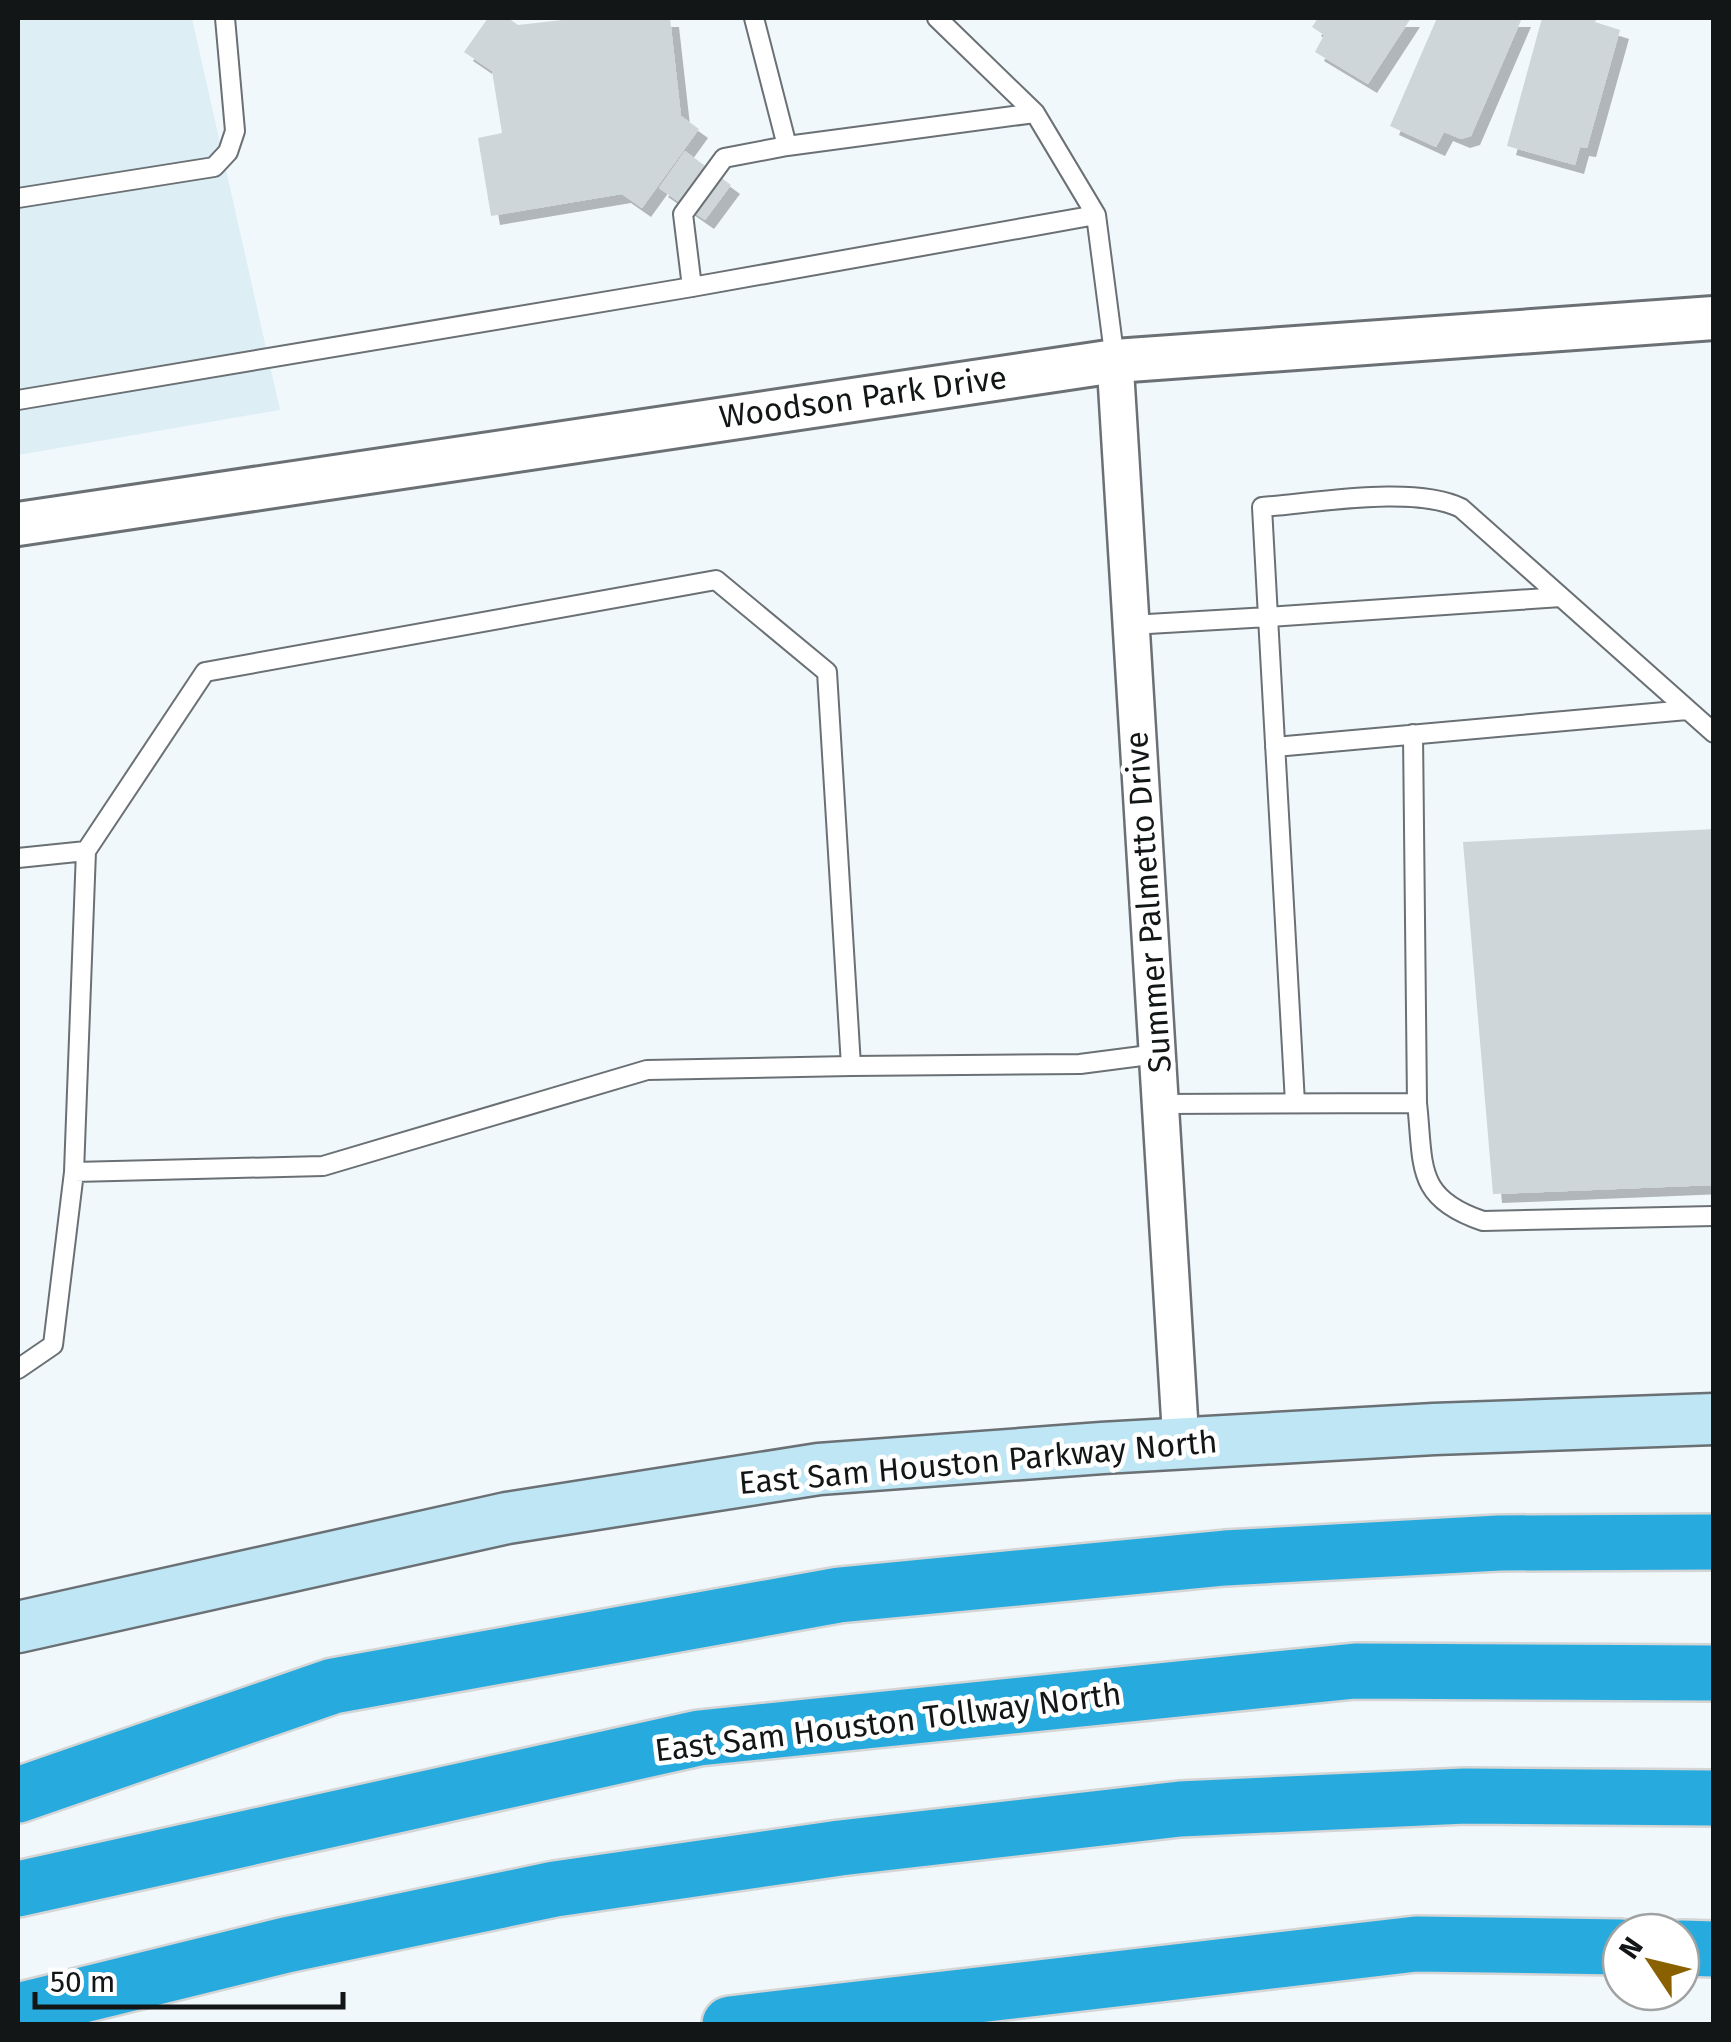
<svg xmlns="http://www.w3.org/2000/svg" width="1731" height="2042" font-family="'Fira Sans',sans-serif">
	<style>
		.built { fill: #deeef5 }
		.building { fill: #cfd6da; filter: url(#shadow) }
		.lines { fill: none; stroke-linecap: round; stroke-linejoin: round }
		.service-casing { stroke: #6a7074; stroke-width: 22 }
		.minor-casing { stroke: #6a7074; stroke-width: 40 }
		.tertiary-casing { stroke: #6a7074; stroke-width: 48 }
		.secondary-casing { stroke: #6a7074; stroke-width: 55 }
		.motorway-casing { stroke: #d5d5d5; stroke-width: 60 }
		.service { stroke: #fff; stroke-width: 18 }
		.minor { stroke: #fff; stroke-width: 35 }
		.tertiary { stroke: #fff; stroke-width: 42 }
		.secondary { stroke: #bee6f5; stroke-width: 50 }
		.motorway { stroke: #27abdf; stroke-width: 55 }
		.labels { text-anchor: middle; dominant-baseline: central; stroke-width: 9; stroke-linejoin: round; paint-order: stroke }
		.street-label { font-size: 32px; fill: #131617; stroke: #fff }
	</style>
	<defs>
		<filter id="shadow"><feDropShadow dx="9" dy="9" stdDeviation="0" flood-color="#0004"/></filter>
	</defs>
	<rect width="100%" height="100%" fill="#f0f8fc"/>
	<!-- built -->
	<path class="built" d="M18,18H192L280,410L18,455Z"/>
	<!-- building -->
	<path class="building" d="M488,18H508L518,25L580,18H670L681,116L699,129L642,208L622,194L491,216L478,138L502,133L492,71L464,52Z
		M1318,18H1411L1368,84L1315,52L1324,35L1312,27Z
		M1437,18H1522L1471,136L1461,139L1444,132L1436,147L1390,126Z
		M1542,18H1597L1595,22L1620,30L1587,148L1580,147L1575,165L1507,146Z
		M685,151L731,185L705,220L659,188Z
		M1714,829V1185L1493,1194L1463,842Z"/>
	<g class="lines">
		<!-- service casing -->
		<g class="service-casing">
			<path id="service" d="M754,18L787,146L1035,113
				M937,18L1035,113L1096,215L1115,361
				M18,198L214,167L228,152L235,131L225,18
				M692,287L683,214L724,158L787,146
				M18,400L692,287L1096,215
				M1131,625L1268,617L1262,507C1316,503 1414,485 1461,508L1714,733
				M1413,734L1417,1103
				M1275,747L1687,710
				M18,858L86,851L205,672L716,580L827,672L851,1066L1080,1064L1157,1054
				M1295,1103L1268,617L1561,597
				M1161,1104L1417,1103C1424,1165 1414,1198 1483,1221L1714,1216
				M74,1172L86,851
				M18,1369L53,1345L74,1172L323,1166L647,1070L851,1066"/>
		</g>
		<!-- minor casing -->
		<g class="minor-casing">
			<path id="minor" d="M1115,361L1181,1443"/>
		</g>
		<!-- tertiary casing -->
		<g class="tertiary-casing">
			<path id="tertiary" d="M18,524L1115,361L1714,318"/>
		</g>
		<!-- secondary casing -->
		<g class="secondary-casing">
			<path id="secondary" d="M18,1627L507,1518L819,1469L1102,1448L1434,1429L1714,1419"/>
		</g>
		<!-- motorway casing -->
		<g class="motorway-casing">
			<path id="motorway" d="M18,1795L333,1686L839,1595L1225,1558L1499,1543L1714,1542
				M18,1889L699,1738L1355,1671L1714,1673
				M1681,1948L1714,1949
				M18,2011L286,1945L555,1889L840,1848L1180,1809L1465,1796L1714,1798
				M730,2024L1416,1944L1621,1947"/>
		</g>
		<!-- service -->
		<use href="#service" class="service"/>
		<!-- minor -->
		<use href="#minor" class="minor"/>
		<!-- tertiary -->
		<use href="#tertiary" class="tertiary"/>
		<!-- secondary -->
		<use href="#secondary" class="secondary"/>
		<!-- motorway -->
		<use href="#motorway" class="motorway"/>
	</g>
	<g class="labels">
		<!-- street labels -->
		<g class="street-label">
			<text transform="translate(863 397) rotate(-8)">Woodson Park Drive</text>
			<text transform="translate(1148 902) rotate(-94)">Summer Palmetto Drive</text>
			<text transform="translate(978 1462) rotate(-5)">East Sam Houston Parkway North</text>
			<text transform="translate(888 1722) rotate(-7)">East Sam Houston Tollway North</text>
		</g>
	</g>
	<!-- border -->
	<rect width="1731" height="2042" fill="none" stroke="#131617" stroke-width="40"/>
	<!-- north arrow -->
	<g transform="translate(1651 1962) rotate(305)"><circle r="48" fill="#ffffff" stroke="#a1a2a2" stroke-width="2.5"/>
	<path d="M0-8L18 38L0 25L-18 38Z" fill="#896100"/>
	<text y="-15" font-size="28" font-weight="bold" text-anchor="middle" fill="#131617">N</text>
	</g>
	<!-- scale -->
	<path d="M35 1992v15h308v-15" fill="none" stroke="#131617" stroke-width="5"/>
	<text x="50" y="1992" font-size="30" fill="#131617" stroke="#ffffff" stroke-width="8" paint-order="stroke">50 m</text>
</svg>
